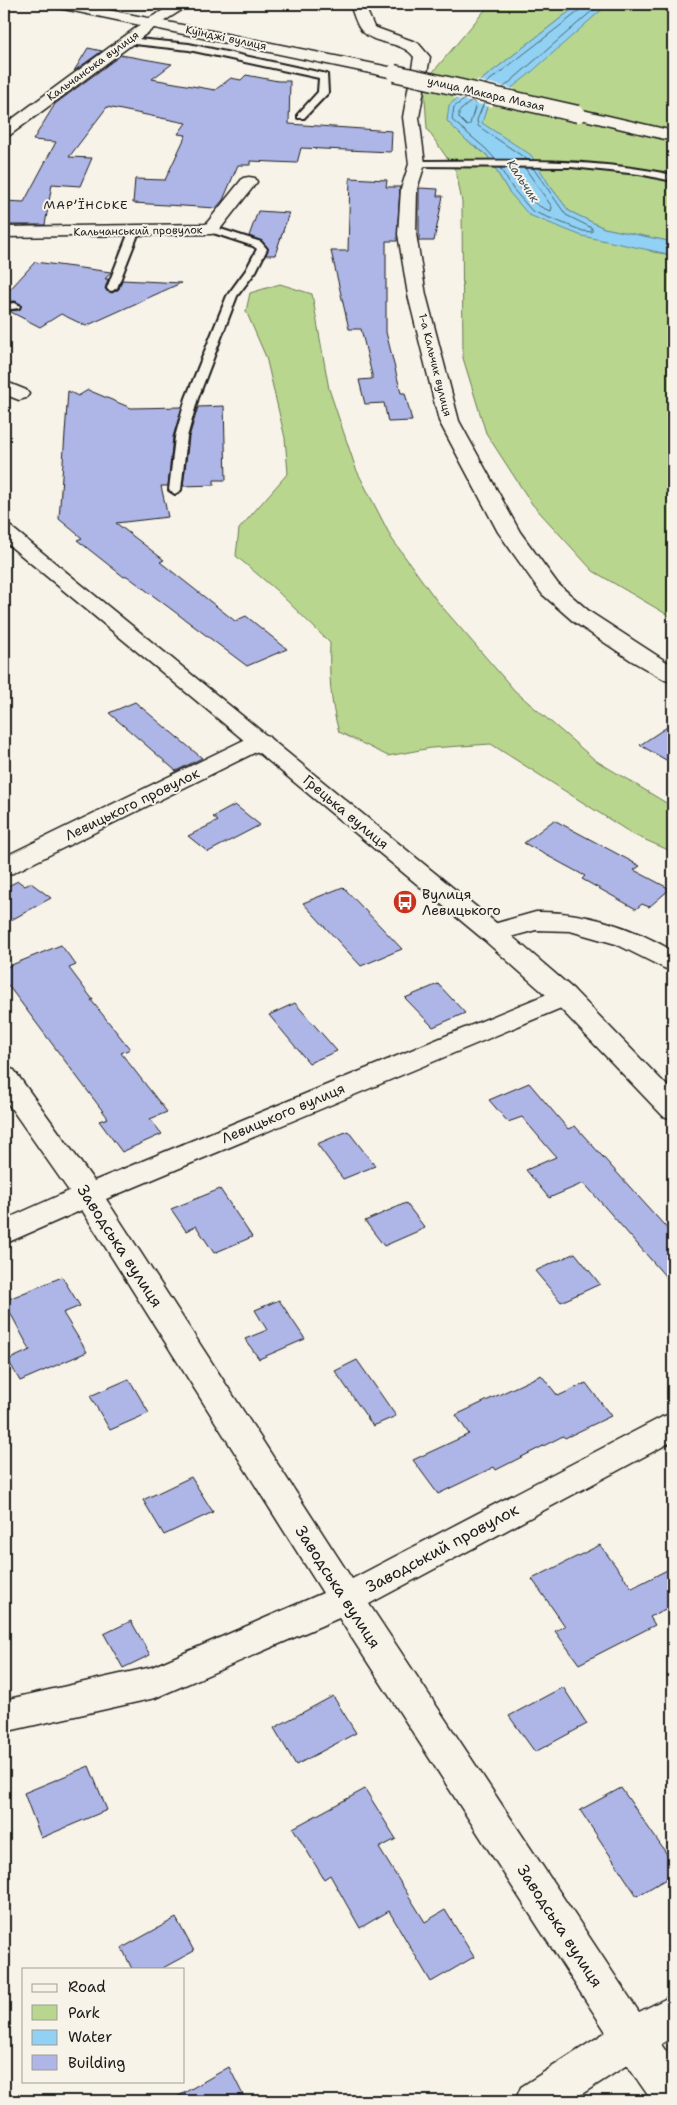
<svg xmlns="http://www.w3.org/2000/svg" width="677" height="2105" font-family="'Shantell Sans',sans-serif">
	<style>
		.green { fill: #b9d68e; stroke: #6a7955 }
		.water { fill: #91d1f3; stroke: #62899d }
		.pier { fill: #f7f3e8 }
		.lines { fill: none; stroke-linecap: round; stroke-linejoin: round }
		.shore { stroke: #4b6472; stroke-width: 1 }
		.building { fill: #aeb6e7; stroke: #1c1c1c }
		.service-casing { stroke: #1c1c1c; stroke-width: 4 }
		.minor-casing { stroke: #1c1c1c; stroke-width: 3 }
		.tertiary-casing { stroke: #1c1c1c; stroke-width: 3 }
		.secondary-casing { stroke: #1c1c1c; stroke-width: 3 }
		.service { fill: #f7f3e8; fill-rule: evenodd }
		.minor { fill: #f7f3e8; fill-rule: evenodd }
		.tertiary { fill: #f7f3e8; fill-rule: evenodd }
		.secondary { fill: #f7f3e8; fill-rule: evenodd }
		.secondary-bridge-casing { stroke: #1c1c1c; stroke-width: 19; stroke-linecap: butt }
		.secondary-bridge { stroke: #f7f3e8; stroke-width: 16 }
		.labels { text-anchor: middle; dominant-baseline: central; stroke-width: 4; stroke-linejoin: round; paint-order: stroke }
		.far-street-label { font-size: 11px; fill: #1c1c1c; stroke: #f7f3e8 }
		.far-water-label { font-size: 12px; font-style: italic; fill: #3f525c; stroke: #f7f3e8 }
		.far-neighbourhood-label { font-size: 12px; letter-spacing: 1px; fill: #1c1c1c; stroke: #f7f3e8 }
		.street-label { font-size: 14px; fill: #1c1c1c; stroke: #f7f3e8 }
		.poi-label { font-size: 14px; fill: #1c1c1c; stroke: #f7f3e8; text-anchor: start }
		.near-street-label { font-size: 16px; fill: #1c1c1c; stroke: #f7f3e8 }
	</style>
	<rect width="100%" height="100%" fill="#f7f3e8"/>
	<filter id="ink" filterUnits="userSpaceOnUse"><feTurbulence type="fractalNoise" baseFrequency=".02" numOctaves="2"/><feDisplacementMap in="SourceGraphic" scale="10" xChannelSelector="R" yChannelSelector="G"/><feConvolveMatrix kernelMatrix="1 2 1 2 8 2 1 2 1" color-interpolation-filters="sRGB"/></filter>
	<g filter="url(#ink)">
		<!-- green -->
		<path class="green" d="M490,4H579L471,88L428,78Z
			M608,4H673V133L502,95Z
			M424,83L465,92L466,140L487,155L509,192L653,252L673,255V618L593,571L532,504L486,433L463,358L462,202L456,171L427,129Z
			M497,99L673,139V242L604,228L569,211L550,186L505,139L481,123L487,107Z
			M280,284L312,294L329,389L356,469L392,539L437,601L515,691L595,760L673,807V852L634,835L491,744L431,748L388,756L339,732C330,702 329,674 330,643L276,590L236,556L239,529L288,473L285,438L266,357L246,311L250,293Z"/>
		<!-- water -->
		<path class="water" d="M579,4H608L527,76L487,107L482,123L531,155L550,186L569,211L604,228L673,242V255L582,236L529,215L509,192L487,155L466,140L447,121L449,105Z"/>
		<!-- pier -->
		<path class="pier" d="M477,80L515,89L491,107L453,98Z"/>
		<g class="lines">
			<!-- shore -->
			<path class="shore" d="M485,84L574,15L581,9V4
				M503,88L600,4
				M465,99L454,107L452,120L486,149L495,159
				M472,101L476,104L470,124L467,126L459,118V112Z
				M484,103L477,120L478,126L528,160
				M500,168L513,189L532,211L583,231L592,232V228L566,215L533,168
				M508,168C519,186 529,205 551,211L552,207L525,168"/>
		</g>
		<!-- building -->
		<path class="building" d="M88,48L102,51L74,71Z
			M121,55L172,64L152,79L215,90L231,78L241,80L246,75L278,81H290L289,124L392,131L391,152L301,148L297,163L250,161V165H238L223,200L216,208L133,203L135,179L165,180L186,135L178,134L186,123L107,107L69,157L92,158L80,186L52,184L45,225H4V201L24,202L56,142L33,140L55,104Z
			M350,178L387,180L386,187H400L397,241H386V332L401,393H405L412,421L388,422L384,403L365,404L359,380L372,379V375L361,329H349L331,251H348Z
			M419,188L438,189L437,196H443L434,241H419Z
			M258,211L289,213L275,255H266L268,248L262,241L249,236Z
			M35,262L111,272L105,279H108L105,289L112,293L119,289L122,280L181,283L86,326L61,314L40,327L9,311L19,310L21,304L15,301L4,302V296Z
			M88,390L131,408L182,407L173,437L168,486H161L168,517L116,523L164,560L160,562L235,621L246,616L287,649L247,666L127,576L124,577L77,540L82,538L59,519L68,391L78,396Z
			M224,406L226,480H214V485L183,486L189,437L198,407Z
			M135,702L202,758L176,771L109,713Z
			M673,723V764L640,745Z
			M235,805L260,825L208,852L188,836L218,821L213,817Z
			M554,820L640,866L634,870L670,889L649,907L642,904L636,909L582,879L585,876L524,843Z
			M18,881L25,886L31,883L51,898L4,924V888Z
			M343,887L402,949L361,966L303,903Z
			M61,945L76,965L69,968L93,1000H91L130,1049L121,1053L167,1112L150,1119L162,1134L122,1152L99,1121L108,1118L4,980V968Z
			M438,984L465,1013L433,1027L405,998Z
			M295,1003L337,1051L309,1063L269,1015Z
			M529,1083L568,1129L575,1126L673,1235V1285L584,1183L549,1198L526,1170L556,1157L522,1117L508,1122L489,1100Z
			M348,1131L375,1166L343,1179L317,1144Z
			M220,1189L252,1237L214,1253L196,1226L186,1231L171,1209Z
			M406,1203L425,1228L384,1246L365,1221Z
			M575,1253L600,1284L561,1302L535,1271Z
			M62,1277L80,1306L63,1313L87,1352L20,1381L8,1360L30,1350L4,1301Z
			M279,1300L305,1339L259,1359L245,1339L267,1330L255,1310Z
			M357,1360L396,1416L373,1426L335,1371Z
			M541,1375L558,1396L586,1383L611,1416L565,1438L563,1436L496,1470L494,1467L438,1494L413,1460L469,1434L456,1415Z
			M129,1379L149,1413L110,1430L90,1396Z
			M191,1477L213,1512L164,1535L143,1500Z
			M600,1545L632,1588L673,1567V1605L650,1617L655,1625L579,1664L555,1631L565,1626L532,1579Z
			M131,1621L150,1655L123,1668L104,1634Z
			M563,1687L587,1724L535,1752L509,1716Z
			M333,1696L356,1733L296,1765L274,1728Z
			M89,1766L107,1810L41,1838L24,1793Z
			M621,1788L673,1863V1875L637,1896L580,1810Z
			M365,1789L396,1839L379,1848L425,1922L445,1910L474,1957L431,1982L389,1911L360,1928L330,1875L324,1879L293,1828Z
			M176,1918L194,1951L161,1969H132L122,1948Z
			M229,2067L246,2101H170Z"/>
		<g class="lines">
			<!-- service casing -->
			<g class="service-casing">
				<path id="service" d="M128,38L189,44L327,74L328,93L304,118H298V114L318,92L319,78L189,50L125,43V39Z
					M417,161C503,161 589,157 673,175V181L639,174L571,167L414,166V162Z
					M211,226L261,242L267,249L256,271L237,296L198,398L187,437L181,490L175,494L169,490L175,437L186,398L227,296L246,270L257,249L253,246L207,231V227Z
					M134,229L139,232L117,288L112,291L108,290L107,288L129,232Z
					M15,303L20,306L19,308L4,310V304Z"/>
			</g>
			<!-- minor casing -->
			<g class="minor-casing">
				<path id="minor" d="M174,4H191L158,25L10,135L4,137V125L148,19Z
					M350,4H364L374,27L418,43L430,57L419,117L425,164L417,189L416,234L426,295L459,421L520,532L558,584L590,612L673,666V682L665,680L632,661L574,622L542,594L498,532L439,421L408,295L398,234L401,189L409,164L403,117L414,57C401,40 377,46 363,32C356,26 353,12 350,4Z
					M411,4H426L424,7H413Z
					M249,177L255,178L257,182L217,233L211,234L4,237V227L206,224L243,178Z
					M4,381L26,390L29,394L26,398L19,400L4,394Z
					M260,734L268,736L272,741L268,746L13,873L4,875V857L252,736Z
					M536,912C584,911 632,927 673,951V971L664,968L616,944L570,931L536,930L492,942L483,939L479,933L483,927Z
					M564,987L573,989L577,996L573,1003L106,1199L352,1579L662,1417L673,1413V1441L369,1604L639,2012L673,1995V2037L661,2044L673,2062V2101H652L627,2065L571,2101H515L521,2087L606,2032L339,1618L155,1698L4,1732V1700L152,1667L323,1593L82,1210L4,1244V1220L69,1191L4,1098V1067L14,1070L94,1181Z"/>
			</g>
			<!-- tertiary casing -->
			<g class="tertiary-casing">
				<path id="tertiary" d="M4,525L11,527L501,927L573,989L673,1092V1119L663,1116L555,1003L483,939L4,541Z"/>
			</g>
			<!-- secondary casing -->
			<g class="secondary-casing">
				<path id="secondary" d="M52,4H79L394,68L399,70L402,73L399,76L394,78L59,8L54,7Z
					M578,109L673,131V141L572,117L570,114L572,111Z"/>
			</g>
			<!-- service -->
			<use href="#service" class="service"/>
			<!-- minor -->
			<use href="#minor" class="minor"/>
			<!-- tertiary -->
			<use href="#tertiary" class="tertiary"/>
			<!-- secondary -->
			<use href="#secondary" class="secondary"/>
			<!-- secondary-bridge casing -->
			<g class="secondary-bridge-casing">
				<path id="secondary-bridge" d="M394,73L578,114"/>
			</g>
			<!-- secondary-bridge -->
			<use href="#secondary-bridge" class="secondary-bridge"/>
		</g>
	</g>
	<!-- icons -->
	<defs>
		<g id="bus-disc" transform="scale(1.25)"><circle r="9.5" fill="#c8321e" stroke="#f7f3e8"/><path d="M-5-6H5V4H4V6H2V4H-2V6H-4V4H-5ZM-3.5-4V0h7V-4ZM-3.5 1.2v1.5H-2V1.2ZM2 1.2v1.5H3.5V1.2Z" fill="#fff"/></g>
	</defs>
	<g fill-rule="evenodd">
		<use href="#bus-disc" x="405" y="902"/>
	</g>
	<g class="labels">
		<!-- far-street labels -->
		<g class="far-street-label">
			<text transform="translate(226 38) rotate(12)">Куїнджі вулиця</text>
			<text transform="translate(93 66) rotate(-36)">Кальчанська вулиця</text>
			<text transform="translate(486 94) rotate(13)">улица Макара Мазая</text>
			<text transform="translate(138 231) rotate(-1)">Кальчанський провулок</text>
			<text transform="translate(435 365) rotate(76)">1-а Кальчик вулиця</text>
		</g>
		<!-- far-water labels -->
		<g class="far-water-label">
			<text transform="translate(523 181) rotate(57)">Кальчик</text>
		</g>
		<!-- far-neighbourhood labels -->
		<g class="far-neighbourhood-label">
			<text x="86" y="205">МАР’ЇНСЬКЕ</text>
		</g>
		<!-- street labels -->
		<g class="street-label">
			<text transform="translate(132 804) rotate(-26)">Левицького провулок</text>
			<text transform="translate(346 812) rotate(40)">Грецька вулиця</text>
			<text transform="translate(283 1113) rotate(-23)">Левицького вулиця</text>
		</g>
		<!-- poi labels -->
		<g class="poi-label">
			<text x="422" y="894">Вулиця<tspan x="422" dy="16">Левицького</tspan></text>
		</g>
		<!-- near-street labels -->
		<g class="near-street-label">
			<text transform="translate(120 1246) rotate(57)">Заводська вулиця</text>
			<text transform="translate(442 1548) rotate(-28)">Заводський провулок</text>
			<text transform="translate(338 1587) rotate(57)">Заводська вулиця</text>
			<text transform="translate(560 1926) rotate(57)">Заводська вулиця</text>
		</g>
	</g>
	<!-- margin -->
	<rect width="677" height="2105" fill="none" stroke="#f7f3e8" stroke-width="20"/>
	<rect x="10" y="10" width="657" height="2085" fill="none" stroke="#1c1c1c" stroke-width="2" filter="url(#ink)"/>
	<!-- legend -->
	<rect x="22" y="1968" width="162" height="115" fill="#f7f3e8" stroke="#9f9d96"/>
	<rect x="32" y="1984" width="25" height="8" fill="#f7f3e8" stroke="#9f9d96"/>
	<text x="68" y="1992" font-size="15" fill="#1c1c1c">Road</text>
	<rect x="32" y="2005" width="25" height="15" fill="#b9d68e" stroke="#9f9d96"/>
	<text x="68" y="2018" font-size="15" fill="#1c1c1c">Park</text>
	<rect x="32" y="2030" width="25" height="15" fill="#91d1f3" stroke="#9f9d96"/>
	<text x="68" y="2042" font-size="15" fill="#1c1c1c">Water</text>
	<rect x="32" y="2055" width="25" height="15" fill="#aeb6e7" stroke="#9f9d96"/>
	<text x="68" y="2068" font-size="15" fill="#1c1c1c">Building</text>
</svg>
